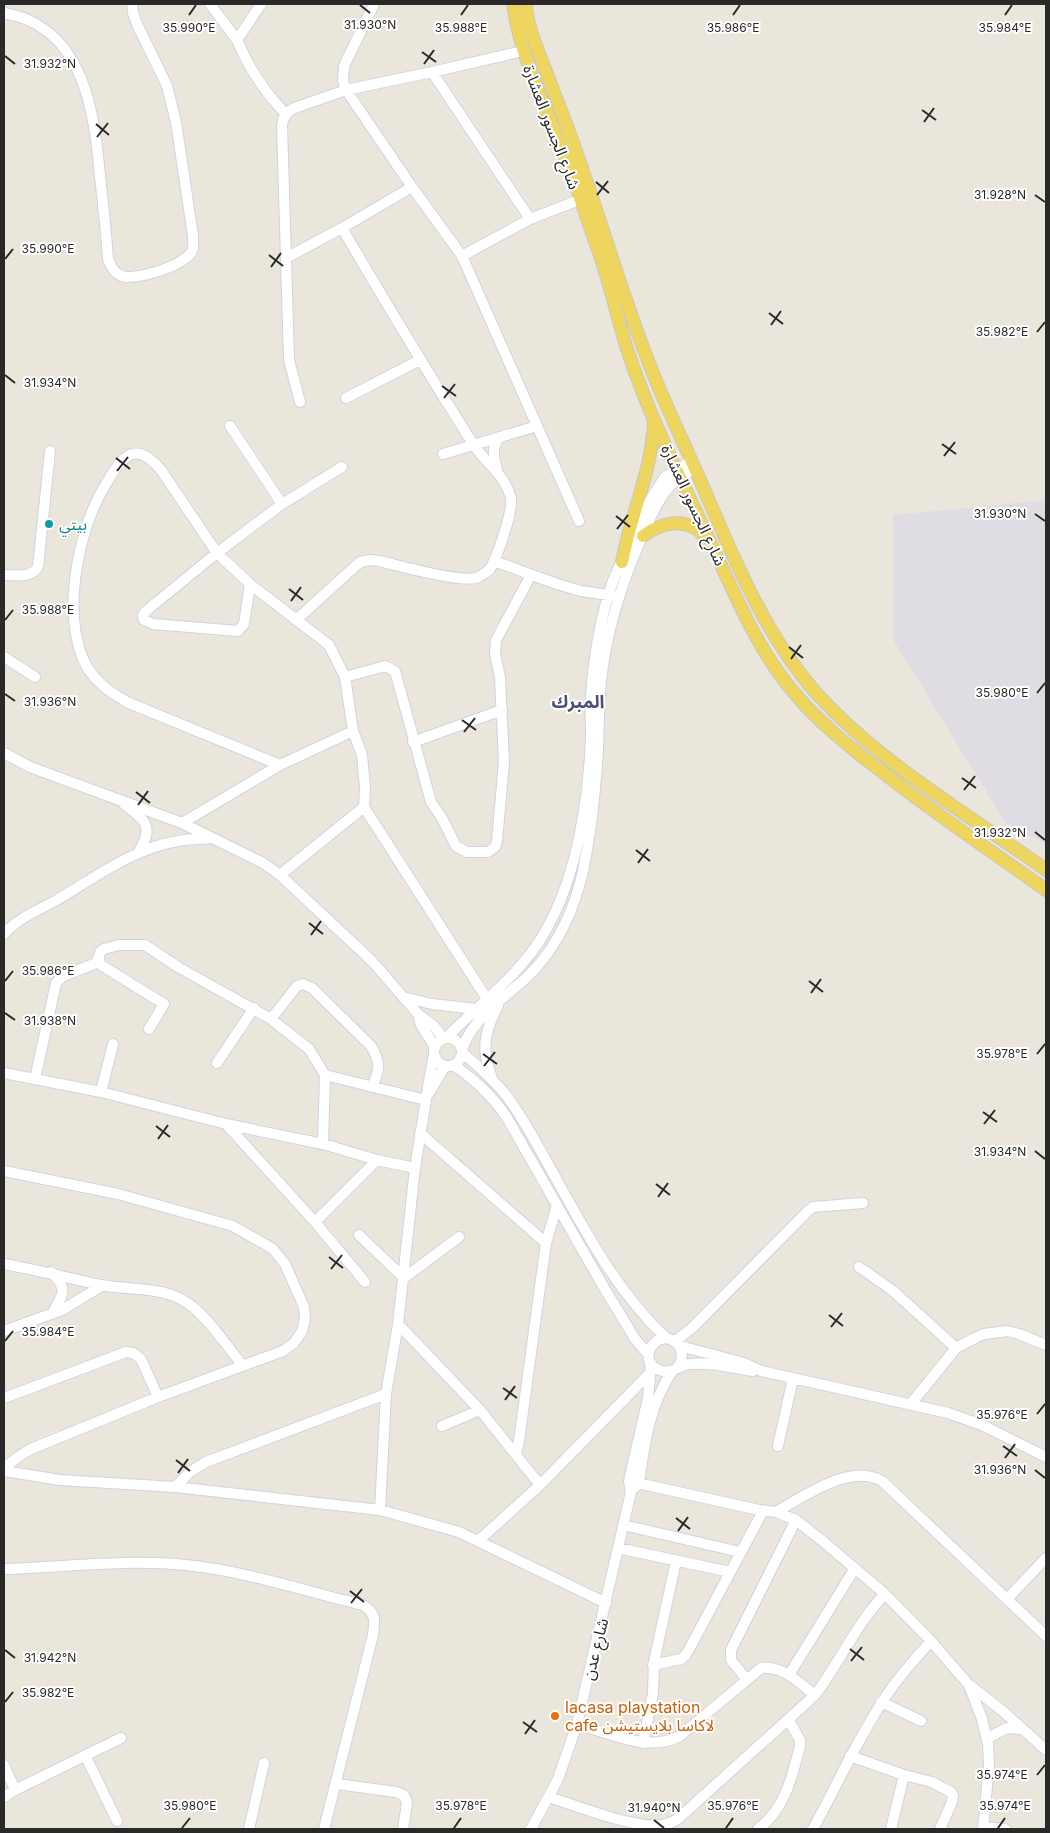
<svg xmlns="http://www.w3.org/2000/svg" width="1050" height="1833" font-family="Inter,'Noto Sans Arabic',sans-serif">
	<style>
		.industrial { fill: #dfdce4 }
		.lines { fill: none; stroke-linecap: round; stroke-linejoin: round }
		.minor-casing { stroke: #d1d3e2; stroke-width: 12 }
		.major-casing { stroke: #c7c7c7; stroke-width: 14 }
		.minor { stroke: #fff; stroke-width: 10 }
		.major { stroke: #edd55e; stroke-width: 12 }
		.ticks { fill: none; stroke: #292929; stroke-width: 2 }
		.culture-dot { fill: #0f9aa8; stroke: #fff; stroke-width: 2 }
		.food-dot { fill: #e8710a; stroke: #fff; stroke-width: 2 }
		.labels { text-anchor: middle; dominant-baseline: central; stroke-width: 4; stroke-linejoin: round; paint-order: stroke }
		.street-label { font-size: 16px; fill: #292929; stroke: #fff }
		.culture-label { font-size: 16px; fill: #0d838f; stroke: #fff; text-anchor: start }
		.food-label { font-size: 16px; fill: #c56008; stroke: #fff; text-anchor: start }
		.neighbourhood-label { font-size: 18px; font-weight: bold; fill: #4b5079; stroke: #fff }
		.ticks-label { font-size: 12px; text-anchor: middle; fill: #292929; stroke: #fff; stroke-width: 4; stroke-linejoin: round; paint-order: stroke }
	</style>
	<rect width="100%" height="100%" fill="#ebe6db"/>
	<!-- industrial -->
	<path class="industrial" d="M1046,500V844L1005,822L894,641L893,515Z"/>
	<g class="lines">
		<!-- minor casing -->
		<g class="minor-casing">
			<path id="minor" d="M210,4L237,40
				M261,4L237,40C249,68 264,92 286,114
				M374,4L344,66L343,81L346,90L412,187L462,256L579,521
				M4,13C15,15 26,18 36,24C88,53 95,123 100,176C103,203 106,231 108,259C111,267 114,273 122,276C136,281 186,265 192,251C194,247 193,240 193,236L176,122L167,86L137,24L133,13L132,4
				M432,72L530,219
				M462,256L530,219L579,200
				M286,258L342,228L412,187
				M346,398L420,360
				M300,402L289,360L282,125C283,116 288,110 297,107L346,90L432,72L523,51
				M230,426L282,504
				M443,454L537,426
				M497,470C494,458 491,449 499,438
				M630,544L650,500L665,477L691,461
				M494,561L557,584L581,591L615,596
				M4,575C17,575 29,579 38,567L50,451
				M250,584L244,624L238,631L153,624L144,620L143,615L146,611L217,553L282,504L342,467
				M296,620L360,562L370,560L379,561C401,566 457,582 476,578C481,576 485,573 489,570C497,559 513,511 511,498C506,478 490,466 479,452C475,447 472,441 468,436C425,368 383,298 342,228
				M4,657L35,677
				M345,677L385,666L395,671L431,802L442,818L456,846L467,852H488L495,847L497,841L504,762L500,677L495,654L496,640L531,575
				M413,742L502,710
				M4,753L30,767L182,823L263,863L280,875L372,961L418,1014L434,1026L443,1038
				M124,804C147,821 154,827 138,853
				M364,807L487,999
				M182,823L280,765L353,731
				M280,875L364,807L365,788L362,755L353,731L345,677L329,645L250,584L217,553L161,470C154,462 144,451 132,454C121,458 113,472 107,482C79,527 62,608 83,659C92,680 109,692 129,703L280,765
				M4,934C18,918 37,911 55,901C93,879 133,848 178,841C189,839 201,839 212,838
				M403,997L432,1004L476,1009
				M418,1014L421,1025L435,1047
				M271,1019L297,986L303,984L312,988L371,1046C381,1063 380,1069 372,1087
				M149,1029L164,1004L101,965L98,958L101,951L104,949L119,945H145L178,967L271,1019L309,1049L325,1075L426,1100
				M447,1037C481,1003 521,974 545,932C578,875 588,803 591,738C591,724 590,710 591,696C593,662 601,613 613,581C616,573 620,565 624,557
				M434 1052a14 14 0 1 1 28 0a14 14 0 1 1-28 0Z
				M462,1049C475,1013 511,995 535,969C560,941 575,907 583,871C591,833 596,787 598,748C599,725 599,702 601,680C607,630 621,584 641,539C650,519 660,491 679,478C684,474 690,472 695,469
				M463,1053C478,1066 493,1079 506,1095C524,1119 538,1146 553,1173C585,1231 617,1292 666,1338
				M217,1063L254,1008
				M453,1065C475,1079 491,1095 506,1116L603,1286L635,1339L648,1354
				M4,1073L101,1092L226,1124L323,1144L377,1160L415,1168
				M492,1078C481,1051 484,1032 498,1006
				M35,1079L56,983L63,976L99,962
				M101,1092L113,1044
				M429,1093L445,1066
				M226,1124L315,1222L365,1282
				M420,1133L546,1243
				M323,1144L325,1075
				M4,1171L118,1194L233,1226L273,1249L285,1264L304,1307L305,1319L302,1331L294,1343L283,1351L158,1397L31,1449L18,1457L4,1468
				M315,1222L377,1160
				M359,1235L404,1278L459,1237
				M4,1264C37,1270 69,1278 101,1285C133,1291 166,1285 193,1307C212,1323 227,1346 243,1366
				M859,1267L892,1290L956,1348
				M51,1272C69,1289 63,1295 52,1314
				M398,1324L480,1410L540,1485
				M4,1331L62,1310L103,1285
				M675,1341L692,1328L809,1210L813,1207L863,1203
				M680,1346L744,1363L761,1371L948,1413L982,1425L1046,1457
				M678,1367C686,1354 681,1341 666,1338C646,1340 641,1366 662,1371C672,1374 681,1364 691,1364C712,1362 733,1368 753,1371
				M4,1398L126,1352L133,1353L141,1359L158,1397
				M910,1405L956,1348L975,1338L984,1334L1007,1331L1019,1334L1046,1345
				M442,1426L480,1410
				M778,1446L793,1378
				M516,1453L519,1441L546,1243L557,1205
				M4,1471L60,1480L175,1487L380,1510L459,1532L606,1603
				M629,1481L759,1510L776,1512L796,1520L825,1543L885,1594L931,1641L969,1685L982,1719L988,1744L989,1765L983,1829
				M175,1487L190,1472L206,1462L386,1394
				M635,1487L639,1484C644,1444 650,1403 673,1370
				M380,1510L386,1394L398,1324L415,1168L429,1081L434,1055
				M776,1512C804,1496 850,1463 882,1481L1046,1636
				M623,1525L740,1552
				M478,1541L540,1485L650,1373
				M618,1548L730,1572
				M4,1569C64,1567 126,1559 186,1565C246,1571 304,1591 363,1605C376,1613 375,1620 373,1635L324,1829
				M1008,1598L1046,1558
				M653,1665L681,1659L686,1655L763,1511
				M789,1675L855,1568
				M747,1680L731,1660V1650L796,1520
				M971,1686L1005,1713L1046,1750
				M881,1702L921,1721
				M577,1724C609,1733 648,1753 680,1736L761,1668C783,1665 799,1683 815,1695
				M988,1738L1007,1728L1021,1729
				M643,1743L653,1693L654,1662L676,1561
				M85,1755L117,1821
				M850,1756L904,1775L932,1782L951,1792L953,1796L952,1802L940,1829
				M4,1765L15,1790
				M337,1784L396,1792L404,1795L407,1803L403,1829
				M4,1797L15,1790L121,1738
				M549,1797C577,1806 634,1829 662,1825C669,1824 675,1821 680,1817L815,1695C840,1662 856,1624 885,1594
				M983,1827L1005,1829
				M249,1829L264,1763
				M531,1829L558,1779L577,1724L631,1492L629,1481L648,1398L651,1363
				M758,1829C785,1809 792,1777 800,1746V1740L788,1719
				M813,1829C836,1787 855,1744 881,1704C895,1681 913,1661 931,1641
				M891,1829L904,1775"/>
		</g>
		<!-- major casing -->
		<g class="major-casing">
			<path id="major" d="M513,4C520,54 542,99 561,146C574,179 585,213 597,247C610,282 617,319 629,355C652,423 685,487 715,552C737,599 757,647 790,688C816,720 848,746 881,771C934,813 991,851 1046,890
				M526,4C527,26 537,48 545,69C556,98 568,127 578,157C601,221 620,287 644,350C662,400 686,446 706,494C735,561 764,631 811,687C873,759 969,815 1046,870
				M643,536C663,521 689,516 707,539
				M622,562C631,514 652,470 654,422"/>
		</g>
		<!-- minor -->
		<use href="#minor" class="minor"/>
		<!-- major -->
		<use href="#major" class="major"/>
	</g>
	<!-- ticks -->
	<path class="ticks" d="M360,5L370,13M189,15L196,5M461,15L468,5M733,15L740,5M1005,15L1012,5M422,52L436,62M5,56L15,64M424,64L434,50M922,110L936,120M924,122L934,108M96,124L109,135M97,137L108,123M596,182L609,193M597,195L608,181M1035,195L1045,202M269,255L283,266M5,259L13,249M271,267L281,253M769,313L783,324M771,325L781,311M1037,332L1045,322M5,375L15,383M442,386L456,396M444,398L455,384M942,444L956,454M944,456L955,442M116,458L130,469M117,471L128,457M1035,514L1045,521M616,516L630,527M617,529L628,515M289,589L303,600M291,601L301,587M5,620L13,610M789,647L803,658M791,659L801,645M1037,693L1045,683M5,694L15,701M462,720L476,730M464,732L475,718M962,778L976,788M964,790L975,776M136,792L150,803M138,805L148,791M1035,832L1045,840M636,850L650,861M638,863L648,849M309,923L323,934M311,935L321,921M5,981L13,971M809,981L823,992M811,993L821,979M5,1013L15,1020M483,1054L497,1064M1037,1054L1045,1044M484,1066L495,1052M983,1112L997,1122M984,1124L995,1110M156,1126L170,1137M158,1139L168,1125M1035,1151L1045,1159M656,1184L670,1195M658,1197L668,1183M329,1257L343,1268M331,1269L342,1255M829,1315L843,1326M831,1327L842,1313M5,1341L13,1331M503,1388L517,1398M505,1400L515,1386M1037,1414L1045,1404M1003,1446L1017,1456M1005,1458L1015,1444M176,1460L190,1471M1035,1470L1045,1478M178,1473L188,1459M676,1518L690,1529M678,1531L688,1517M350,1591L364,1602M351,1603L362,1589M850,1649L864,1660M5,1650L15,1658M851,1661L862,1647M5,1702L13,1692M523,1722L537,1732M525,1734L535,1720M1037,1775L1045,1765M654,1820L664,1828M182,1828L190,1818M454,1828L461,1818M726,1828L733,1818M998,1828L1005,1818"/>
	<!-- markers -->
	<circle class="culture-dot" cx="49" cy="524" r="5"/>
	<circle class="food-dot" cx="555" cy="1716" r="5"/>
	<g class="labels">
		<!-- street labels -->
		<g class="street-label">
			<text transform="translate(552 127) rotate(69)">شارع الجسور العشارة</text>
			<text transform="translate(694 505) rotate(65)">شارع الجسور العشارة</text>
			<text transform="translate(595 1649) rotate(-76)">شارع عدن</text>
		</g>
		<!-- culture labels -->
		<g class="culture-label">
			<text x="59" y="524">بيتي</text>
		</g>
		<!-- food labels -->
		<g class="food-label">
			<text x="565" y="1707">lacasa playstation<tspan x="565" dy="18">cafe لاكاسا بلايستيشن</tspan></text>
		</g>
		<!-- neighbourhood labels -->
		<g class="neighbourhood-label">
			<text x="578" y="701">المبرك</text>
		</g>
	</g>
	<g class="ticks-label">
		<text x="370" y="29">31.930°N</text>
		<text x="189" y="32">35.990°E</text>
		<text x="461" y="32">35.988°E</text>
		<text x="733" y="32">35.986°E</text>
		<text x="1005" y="32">35.984°E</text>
		<text x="50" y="68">31.932°N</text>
		<text x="1000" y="199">31.928°N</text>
		<text x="48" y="253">35.990°E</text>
		<text x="1002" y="336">35.982°E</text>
		<text x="50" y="387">31.934°N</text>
		<text x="1000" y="518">31.930°N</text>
		<text x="48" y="614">35.988°E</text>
		<text x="1002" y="697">35.980°E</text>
		<text x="50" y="706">31.936°N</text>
		<text x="1000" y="837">31.932°N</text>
		<text x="48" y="975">35.986°E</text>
		<text x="50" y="1025">31.938°N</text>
		<text x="1002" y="1058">35.978°E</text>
		<text x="1000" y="1156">31.934°N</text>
		<text x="48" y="1336">35.984°E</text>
		<text x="1002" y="1419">35.976°E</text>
		<text x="1000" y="1474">31.936°N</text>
		<text x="50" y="1662">31.942°N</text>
		<text x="48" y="1697">35.982°E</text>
		<text x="1002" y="1779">35.974°E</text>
		<text x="190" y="1810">35.980°E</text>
		<text x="461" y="1810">35.978°E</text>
		<text x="733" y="1810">35.976°E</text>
		<text x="1005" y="1810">35.974°E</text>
		<text x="654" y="1812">31.940°N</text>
	</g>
	<!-- border -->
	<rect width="1050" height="1833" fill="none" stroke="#292929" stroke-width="10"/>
</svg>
